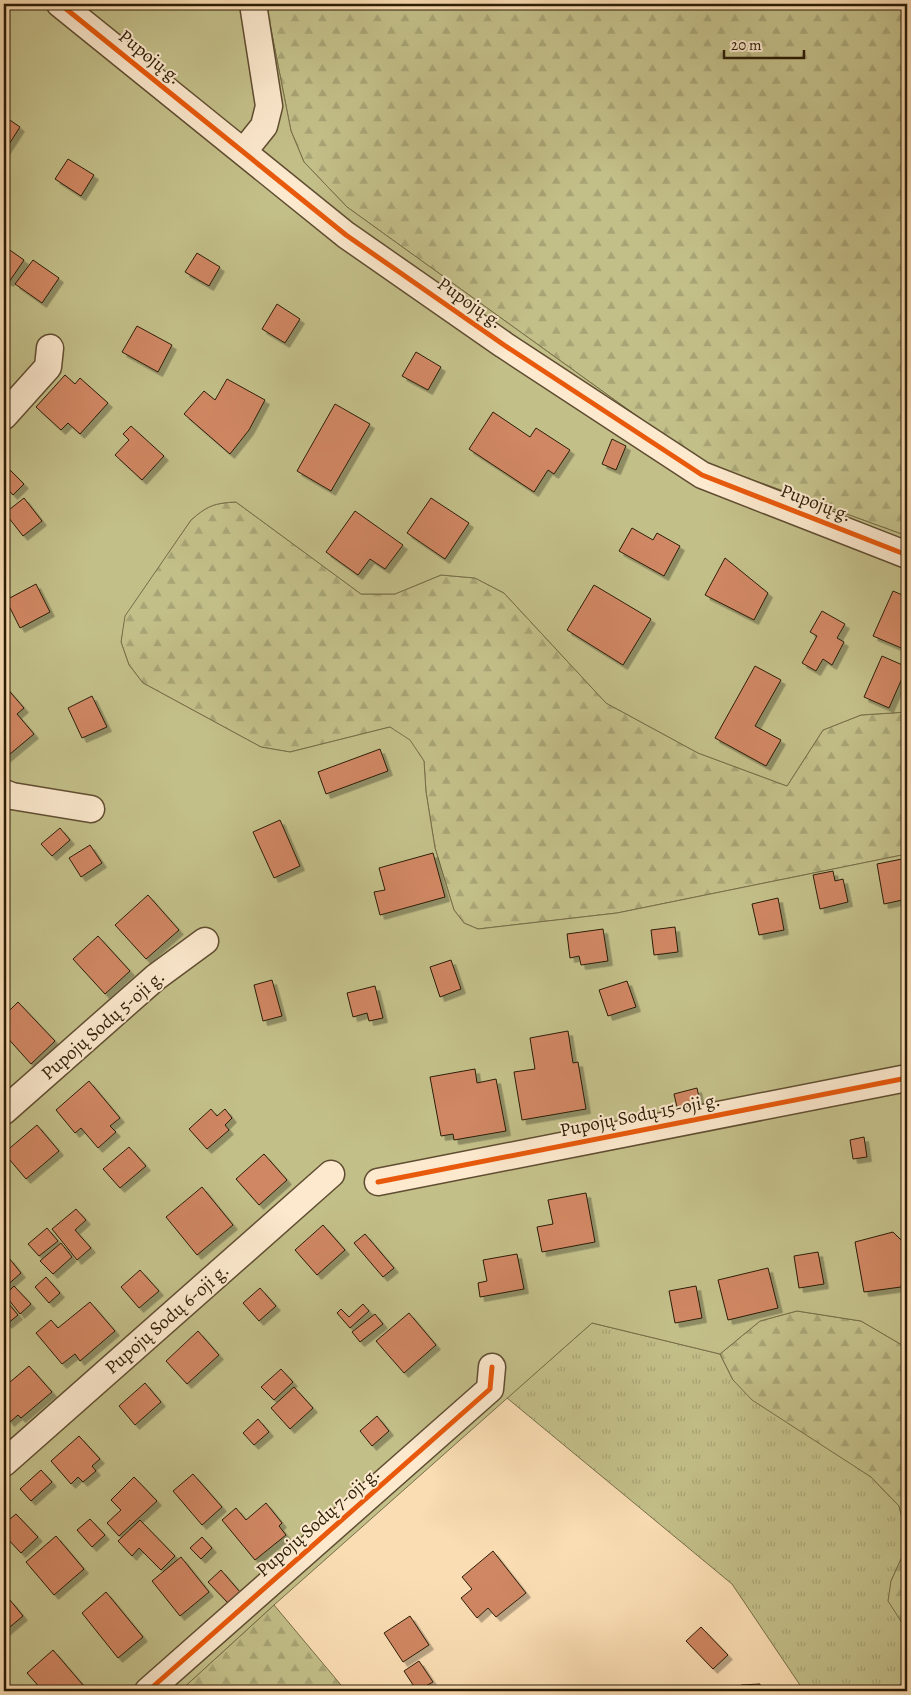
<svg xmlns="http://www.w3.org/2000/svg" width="911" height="1695" font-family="Alegreya,serif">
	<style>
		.grass { fill: url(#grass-tufts); stroke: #786e48 }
		.forest { fill: url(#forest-firs); stroke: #786e48 }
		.green { fill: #c3bf89; stroke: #786e48 }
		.building { fill: #d08764; stroke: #2c1d06; filter: url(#shadow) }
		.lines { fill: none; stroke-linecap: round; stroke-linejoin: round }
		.minor-casing { stroke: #604d31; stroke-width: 29 }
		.minor { stroke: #fce9ce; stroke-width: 26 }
		.cycleway-casing { stroke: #fce9ce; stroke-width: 8 }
		.cycleway { stroke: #e8590c; stroke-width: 5 }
		.labels { text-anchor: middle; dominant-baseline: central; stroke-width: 4; stroke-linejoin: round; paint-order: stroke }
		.street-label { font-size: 19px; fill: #2c1d06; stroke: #fce9ce }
	</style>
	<defs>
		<pattern id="grass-tufts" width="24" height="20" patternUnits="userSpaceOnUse" patternTransform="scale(1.25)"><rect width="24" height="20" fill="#c3bf89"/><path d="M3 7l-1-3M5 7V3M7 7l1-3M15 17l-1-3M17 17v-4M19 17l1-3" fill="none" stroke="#a8a475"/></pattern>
		<pattern id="forest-firs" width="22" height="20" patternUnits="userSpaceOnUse" patternTransform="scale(1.25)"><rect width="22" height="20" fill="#c3bf89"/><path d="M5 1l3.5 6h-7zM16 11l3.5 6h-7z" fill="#a8a475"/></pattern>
		<filter id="shadow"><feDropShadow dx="4.5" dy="4.5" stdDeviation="0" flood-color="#0004"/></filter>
	</defs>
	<rect width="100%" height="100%" fill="#faddb3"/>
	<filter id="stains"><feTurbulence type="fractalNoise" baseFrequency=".004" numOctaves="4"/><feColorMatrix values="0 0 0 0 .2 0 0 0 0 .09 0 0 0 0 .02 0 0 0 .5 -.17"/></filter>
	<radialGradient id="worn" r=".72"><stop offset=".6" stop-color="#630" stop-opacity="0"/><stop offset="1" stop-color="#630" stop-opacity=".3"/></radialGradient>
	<!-- grass -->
	<path class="grass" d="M592,1323L720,1354L733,1380L871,1477L899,1506L907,1537V1546L891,1581L902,1622L907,1625V1679L892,1691H804L732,1584L507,1398Z"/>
	<!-- forest -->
	<path class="forest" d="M266,4H907V536L698,460L347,207L304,162L291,131Z
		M236,502L361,594H395L441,575L475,578L504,593L606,703L698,753L787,786L823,730L861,715L907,712V854L617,913L478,929L464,923L454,910L435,848L426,792L424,761L390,727L290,752L261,747L143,683L129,665L121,642L124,616L191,520C207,506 214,503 236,502Z
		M797,1311L861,1321L902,1345L907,1352V1537L899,1506L871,1477L752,1400L733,1380L720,1354L760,1321Z
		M907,1546V1625L902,1623L888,1601L891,1581Z
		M274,1605L346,1691H180Z"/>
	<!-- green -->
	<path class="green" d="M4,4H266L291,131L304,162L347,207L698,460L907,536V712L861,715L823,730L787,786L698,753L606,703L504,593L475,578L441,575L395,594H361L236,502C214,503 207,506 191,520L125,616L121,642L129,665L143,683L261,747L290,752L390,727L410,740L424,761L426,792L435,848L454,910L464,923L478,929L617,913L907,854V1352L902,1345L861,1321L797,1311L760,1321L720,1354L592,1323L274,1605L180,1691H4Z"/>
	<!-- building -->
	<path class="building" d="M4,116L20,127L4,152Z
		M68,159L94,175L81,196L55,179Z
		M4,246L24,260L9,282L4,279Z
		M197,253L220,267L209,286L185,272Z
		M33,260L59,278L42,303L15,284Z
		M277,304L300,319L285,343L262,329Z
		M137,326L172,345L158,372L122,352Z
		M416,352L441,367L428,390L402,376Z
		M65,375L75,384L80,378L108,403L80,434L68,423L61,430L36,407Z
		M227,379L265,400L249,430L230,454L184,414L204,391L215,400Z
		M335,404L370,424L331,491L297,471Z
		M493,412L530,437L536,428L570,450L554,474L548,470L534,492L469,449Z
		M131,426L164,456L142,480L115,455L129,440L123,434Z
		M612,439L626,446L616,470L602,464Z
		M4,464L24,484L13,495L4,485Z
		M24,498L42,521L23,536L5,513Z
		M431,498L469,523L445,559L407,533Z
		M355,511L403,545L385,569L370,559L358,575L326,552Z
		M632,528L653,540L657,533L680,546L664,576L619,551Z
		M725,558L768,593L754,620L705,595Z
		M36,584L50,612L20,628L6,600Z
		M594,585L651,619L623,665L567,630Z
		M893,591L907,597L906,650L873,636Z
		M822,611L845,624L837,638L844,642L832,665L823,659L816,671L802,663L817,636L810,632Z
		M882,656L907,667L889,708L864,697Z
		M755,666L781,680L755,726L781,740L766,766L715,738Z
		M4,685L24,708L17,714L34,734L4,759Z
		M92,696L107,727L82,738L68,708Z
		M380,749L388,771L326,794L318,772Z
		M280,820L300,866L274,878L253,832Z
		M60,828L70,840L52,856L41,844Z
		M90,845L102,863L81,877L69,858Z
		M433,853L445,897L380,915L374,892L385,890L379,868Z
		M907,858V899L884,904L877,864Z
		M833,871L835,881L843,879L848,902L820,909L813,875Z
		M148,895L179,930L146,959L115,925Z
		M778,898L784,930L759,935L752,904Z
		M675,927L678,952L654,955L651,930Z
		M603,929L608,961L581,965L579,956L570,958L567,934Z
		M98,936L130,971L105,994L73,959Z
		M451,960L461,989L440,997L430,967Z
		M272,980L282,1016L263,1021L254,985Z
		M627,981L636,1007L608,1016L599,990Z
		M375,986L383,1018L369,1021L367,1013L353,1017L347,993Z
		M18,1002L55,1041L31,1064L4,1034V1016Z
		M568,1031L573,1063L578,1062L586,1109L522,1120L514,1072L535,1069L530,1038Z
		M475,1069L477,1083L496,1079L506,1131L454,1140L453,1134L441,1136L430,1077Z
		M89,1081L120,1118L110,1126L116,1132L98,1148L81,1128L75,1133L56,1110Z
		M697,1088L700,1102L677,1107L674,1094Z
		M211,1109L217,1116L225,1109L232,1118L225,1125L229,1130L207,1149L189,1129Z
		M37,1125L59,1151L26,1179L4,1153Z
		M864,1137L867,1157L853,1159L850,1140Z
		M129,1147L146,1166L120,1188L103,1169Z
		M264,1154L287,1180L259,1205L236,1179Z
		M202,1187L233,1225L197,1255L166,1217Z
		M586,1193L595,1242L542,1252L537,1227L553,1224L548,1200Z
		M76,1209L86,1220L75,1230L91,1248L77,1260L52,1229Z
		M323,1225L345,1250L317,1275L295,1250Z
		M47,1228L58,1241L39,1256L28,1244Z
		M893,1232L907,1246L901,1287L864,1292L855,1242Z
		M365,1234L394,1268L383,1277L354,1243Z
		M61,1243L72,1257L53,1274L40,1261Z
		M818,1252L824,1284L799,1288L794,1256Z
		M517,1254L524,1289L480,1297L478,1283L487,1281L483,1260Z
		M9,1258L21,1273L4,1288V1263Z
		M768,1268L778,1308L728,1320L718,1280Z
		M140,1270L159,1291L139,1308L121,1287Z
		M46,1277L60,1293L49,1303L35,1287Z
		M14,1286L31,1304L20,1314L5,1295Z
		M696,1286L702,1318L675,1323L669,1291Z
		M260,1288L276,1306L259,1321L243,1303Z
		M4,1298L18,1315L7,1324L4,1320Z
		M90,1302L115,1331L80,1361L75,1354L62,1364L36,1333L51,1320L58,1328Z
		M363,1304L369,1311L350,1328L337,1313L341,1309L349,1317Z
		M409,1313L436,1345L404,1373L376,1341Z
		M375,1314L383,1324L360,1342L352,1332Z
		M198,1331L219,1355L187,1384L166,1361Z
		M29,1366L52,1392L21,1418L18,1415L10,1422L4,1415V1387Z
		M281,1369L293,1382L274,1400L261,1387Z
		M145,1383L161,1402L135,1425L119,1406Z
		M294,1387L313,1408L290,1429L271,1408Z
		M377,1416L389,1431L372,1446L360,1431Z
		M258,1419L269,1432L254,1445L243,1433Z
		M79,1436L100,1459L92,1466L96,1471L83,1482L78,1477L71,1484L51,1461Z
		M41,1470L52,1482L31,1501L20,1489Z
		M193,1474L222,1507L202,1525L173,1491Z
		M134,1477L157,1501L119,1536L107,1523L121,1510L111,1500Z
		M266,1503L282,1523L279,1526L286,1535L255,1560L222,1520L236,1508L246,1520Z
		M16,1514L38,1537L21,1553L4,1535V1524Z
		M90,1519L105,1535L92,1547L77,1530Z
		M140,1520L175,1556L161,1570L139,1548L132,1556L118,1541Z
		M56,1536L84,1569L54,1595L26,1562Z
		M202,1537L212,1548L201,1559L190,1548Z
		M493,1551L526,1593L496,1617L488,1608L477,1618L461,1598L472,1589L462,1577Z
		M181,1557L209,1592L180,1616L152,1581Z
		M221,1570L240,1592L228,1603L208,1582Z
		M106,1592L143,1637L118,1658L82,1613Z
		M10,1600L23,1616L4,1632V1605Z
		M410,1616L429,1645L403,1662L384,1633Z
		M701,1627L728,1655L713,1669L686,1641Z
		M53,1650L83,1685L75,1691H43L27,1673Z
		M419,1661L433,1682L417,1691L404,1671Z
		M760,1684L761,1689L784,1687V1691H741V1685Z"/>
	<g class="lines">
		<!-- minor casing -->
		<g class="minor-casing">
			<path id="minor" d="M60,4L346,235L504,345L702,475L907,555
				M244,151L264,126L269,106L253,4
				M4,416L48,367L50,348
				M4,793L12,796L91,809
				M4,1111L156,977L205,941
				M378,1182L907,1078
				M4,1463L331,1174
				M148,1691L490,1389L492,1367"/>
		</g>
		<!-- minor -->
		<use href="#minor" class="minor"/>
		<!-- cycleway casing -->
		<g class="cycleway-casing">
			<path id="cycleway" d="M60,4L346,235L504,345L702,475L907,555
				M378,1182L907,1078
				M148,1691L490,1389L492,1367"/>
		</g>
		<!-- cycleway -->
		<use href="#cycleway" class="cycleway"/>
	</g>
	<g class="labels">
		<!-- street labels -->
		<g class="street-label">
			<text transform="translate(150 57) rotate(39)">Pupojų g.</text>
			<text transform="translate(470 303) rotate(35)">Pupojų g.</text>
			<text transform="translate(816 503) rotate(21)">Pupojų g.</text>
			<text transform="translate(103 1025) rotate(-41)">Pupojų Sodų 5-oji g.</text>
			<text transform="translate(640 1115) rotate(-11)">Pupojų Sodų 15-oji g.</text>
			<text transform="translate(167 1319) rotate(-41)">Pupojų Sodų 6-oji g.</text>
			<text transform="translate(318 1522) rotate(-41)">Pupojų Sodų 7-oji g.</text>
		</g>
	</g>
	<!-- margin -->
	<rect width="911" height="1695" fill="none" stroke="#faddb3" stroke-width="20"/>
	<rect x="5" y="5" width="901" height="1685" fill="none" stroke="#2c1d06" stroke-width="2.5"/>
	<rect x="10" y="10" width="891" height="1675" fill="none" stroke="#2c1d06"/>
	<!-- scale -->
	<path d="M724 50v8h80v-8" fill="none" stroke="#2c1d06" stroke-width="2.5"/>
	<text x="731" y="50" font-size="15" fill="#2c1d06" stroke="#fce9ce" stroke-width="4" paint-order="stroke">20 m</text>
	<rect width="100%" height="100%" filter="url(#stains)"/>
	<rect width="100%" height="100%" fill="url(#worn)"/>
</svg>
